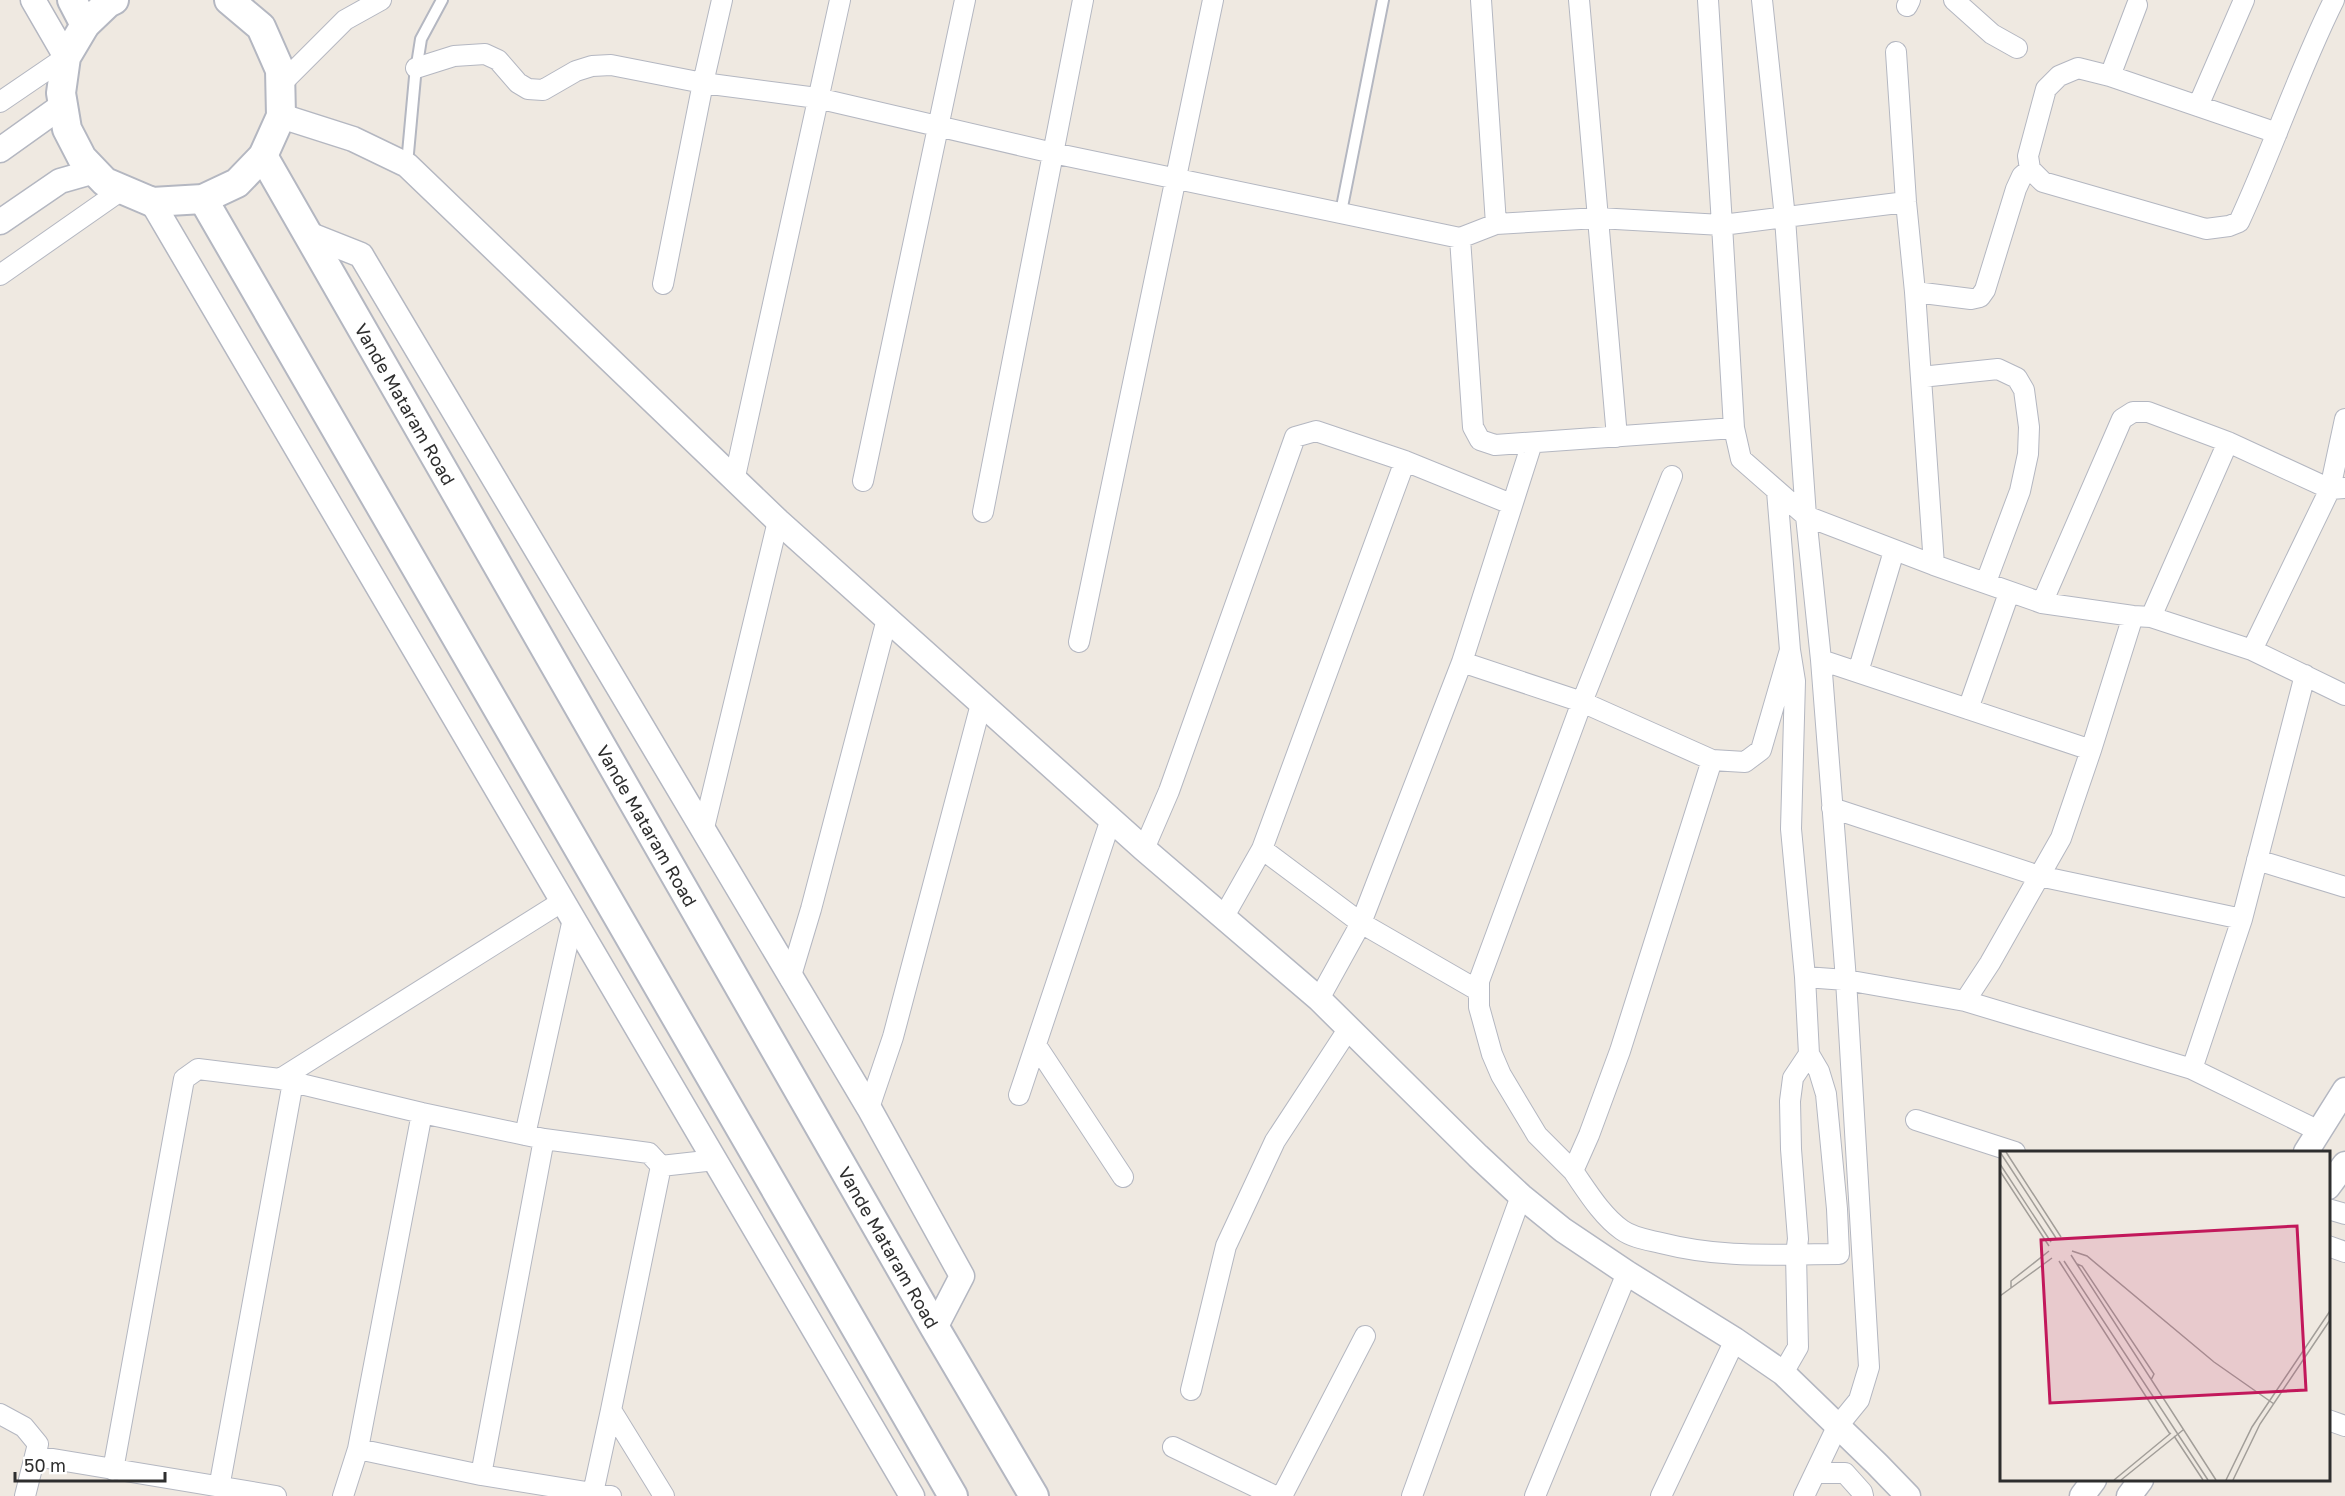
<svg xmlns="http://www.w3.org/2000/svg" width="2345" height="1496" font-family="'Golos Text',sans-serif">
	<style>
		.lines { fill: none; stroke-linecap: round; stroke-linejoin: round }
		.service-casing { stroke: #b4b7c1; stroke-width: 14 }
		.minor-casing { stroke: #b4b7c1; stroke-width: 22 }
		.tertiary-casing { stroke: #b4b7c1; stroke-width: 27 }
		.secondary-casing { stroke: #b4b7c1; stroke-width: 32 }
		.service { stroke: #fff; stroke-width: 10 }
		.minor { stroke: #fff; stroke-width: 20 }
		.tertiary { stroke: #fff; stroke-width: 24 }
		.secondary { stroke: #fff; stroke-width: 28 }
		.labels { text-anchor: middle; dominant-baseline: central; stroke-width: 4.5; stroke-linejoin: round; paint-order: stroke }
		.street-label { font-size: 18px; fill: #2e2e2e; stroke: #fff }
		.inset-road { fill: none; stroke: #a29e99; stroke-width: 1.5 }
		.view { fill: #c2185b; fill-opacity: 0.15; stroke: #c2185b; stroke-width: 3 }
		.inset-edge { fill: none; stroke: #2e2e2e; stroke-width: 3 }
	</style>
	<rect width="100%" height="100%" fill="#efe9e1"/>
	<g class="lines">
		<!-- service casing -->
		<g class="service-casing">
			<path id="service" d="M407,164L415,77L421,39L442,0
				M1341,212L1383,0"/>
		</g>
		<!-- minor casing -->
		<g class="minor-casing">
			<path id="minor" d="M1481,0L1496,224
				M1579,0L1617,437
				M1762,0L1785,218L1806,516L1821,660L1846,980L1869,1367L1859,1400L1837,1427L1804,1496
				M1954,0L1992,34L2017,48
				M1907,6L1910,0
				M1896,52L1906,202L1915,292L1934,565L2042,603L2133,616L2151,617L2252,650L2345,695
				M416,68L454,56L485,54L498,60L518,83L528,89L543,90L576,71L592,66L611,65L703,83L817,98L1053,153L1460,238L1496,224L1598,218L1722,225L1708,0
				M2110,76L2137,5
				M280,85L345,20L381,0
				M0,102L66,57
				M2198,106L2244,0
				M2277,133L2110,76L2078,68L2059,76L2046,89L2028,156L2030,169L2043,182L2206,229L2229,226L2239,222C2273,149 2298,72 2334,0
				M1906,202L1722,225L1734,428L1741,459L1806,516L1934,565
				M1460,238L1473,427L1480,440L1495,445L1734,428
				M0,275L123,189
				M663,284L703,83L722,0
				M1915,292L1971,299L1980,297L1985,290L2016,189L2022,176L2030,169
				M1921,377L1998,369L2017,378L2024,390L2029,427L2028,454L2020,491L1986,582
				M734,481L840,0
				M863,481L965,0
				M983,512L1083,0
				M2042,603L2122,419L2133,412H2148L2228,442L2330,489L2345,488
				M2133,616L2091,750L2061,838L1990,963L1965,1001L2192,1069
				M2151,617L2228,442
				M1079,642L1213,0
				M2252,650L2330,489L2345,419
				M1821,660L2091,750
				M1462,662L1582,702L1712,760L1745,762L1761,750L1790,650L1777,491
				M1858,672L1894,551
				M2305,675L2242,919L2192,1069L2319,1131
				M1968,709L2009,593
				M1712,760L1620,1051L1589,1135L1573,1171C1587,1191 1602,1216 1622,1230C1633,1238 1649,1240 1661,1243C1724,1259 1776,1254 1839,1254L1837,1209L1826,1094L1819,1071L1809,1054
				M1832,808L2039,876L2242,919
				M703,832L778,521
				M1144,849L1169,791L1295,437L1316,431L1405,461L1511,504
				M1262,849L1361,923L1479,991
				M2257,860L2345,887
				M1223,918L1262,849L1405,461
				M1805,977L1846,980L1965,1001
				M790,979L811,909L887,619
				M1319,999L1361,923L1462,662L1532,443
				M1036,1045L1123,1177
				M280,1079L563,901
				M1019,1095L1111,819
				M869,1108L893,1037L981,704
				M1916,1120L2015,1152
				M525,1135L573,919
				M661,1166L715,1160
				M1573,1171L1537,1135L1501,1075L1492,1054L1479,1007V981L1582,702L1672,476
				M2328,1209L2345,1214
				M2328,1246L2345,1252
				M1783,1373L1798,1347L1796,1254L1798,1239L1791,1149L1790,1101L1793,1078L1809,1054L1805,977L1791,829L1795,681L1790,650
				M1191,1390L1226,1246L1275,1141L1349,1028
				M0,1414L24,1427L38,1444L25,1496
				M2328,1420L2345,1426
				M1173,1447L1275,1496
				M358,1449L422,1113
				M35,1456L276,1496
				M113,1470L184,1079L198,1069L280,1079L422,1113L544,1139L649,1153L661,1166L611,1410L664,1496
				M1815,1473H1845L1862,1492L1863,1496
				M481,1475L544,1139
				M219,1488L293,1082
				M593,1493L611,1410
				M343,1496L358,1449L481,1475L611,1496
				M1282,1496L1365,1336
				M1412,1496L1521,1196
				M1535,1496L1627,1273
				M1661,1496L1735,1340"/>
		</g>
		<!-- tertiary casing -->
		<g class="tertiary-casing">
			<path id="tertiary" d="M33,0L66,57
				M281,116L353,139L407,165L778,521L1144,849L1319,999L1478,1156L1521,1196L1563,1230L1627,1273L1735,1340L1783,1373L1877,1464L1908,1496
				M0,150L63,105
				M152,202L912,1496
				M0,222L60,181L95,171
				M308,234L361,255L869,1108L962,1276L935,1328
				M2306,1152L2345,1090
				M2328,1187L2345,1164
				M2082,1496L2094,1480
				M2129,1496L2141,1480"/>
		</g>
		<!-- secondary casing -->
		<g class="secondary-casing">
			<g id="secondary">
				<path d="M72,0L85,25"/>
				<path d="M114,0L108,3L85,25L66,57L61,93L67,129L82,158L105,182L152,202L203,199L237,183L263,156L281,116L280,70L261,27L229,0"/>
				<path id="s1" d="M263,156L935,1328L1034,1496"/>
				<path d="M203,199L953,1496"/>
			</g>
		</g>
		<!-- service -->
		<use href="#service" class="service"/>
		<!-- minor -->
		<use href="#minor" class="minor"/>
		<!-- tertiary -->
		<use href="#tertiary" class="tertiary"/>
		<!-- secondary -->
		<use href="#secondary" class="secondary"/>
	</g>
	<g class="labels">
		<!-- street labels -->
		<g class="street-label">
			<text stroke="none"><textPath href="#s1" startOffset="286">Vande Mataram Road</textPath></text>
			<text stroke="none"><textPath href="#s1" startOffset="772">Vande Mataram Road</textPath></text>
			<text stroke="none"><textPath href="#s1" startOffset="1258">Vande Mataram Road</textPath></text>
		</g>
	</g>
	<!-- overview -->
	<g transform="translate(2000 1151)">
		<rect width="330" height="330" fill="#efe9e1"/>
		<path class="inset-road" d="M0,1L56,87M6,1L61,86M0,13L51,91M0,20L49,95M72,100L87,105L214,211L274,253M71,104L216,329M59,110L170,283M64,110L208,329M77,113L82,115L154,223L151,229M11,137V130L49,100M0,145L52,107M174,285L203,329M114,329L171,282M121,329L183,279M226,329L252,276L330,160M233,329L260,273L330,169"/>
		<path class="view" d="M297,75L306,239L50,252L41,89Z"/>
		<rect width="330" height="330" class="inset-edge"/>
	</g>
	<!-- scale -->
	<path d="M15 1472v9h150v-9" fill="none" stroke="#2e2e2e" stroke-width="3"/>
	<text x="24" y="1472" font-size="18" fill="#2e2e2e" stroke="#ffffff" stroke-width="4.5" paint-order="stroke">50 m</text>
</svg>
